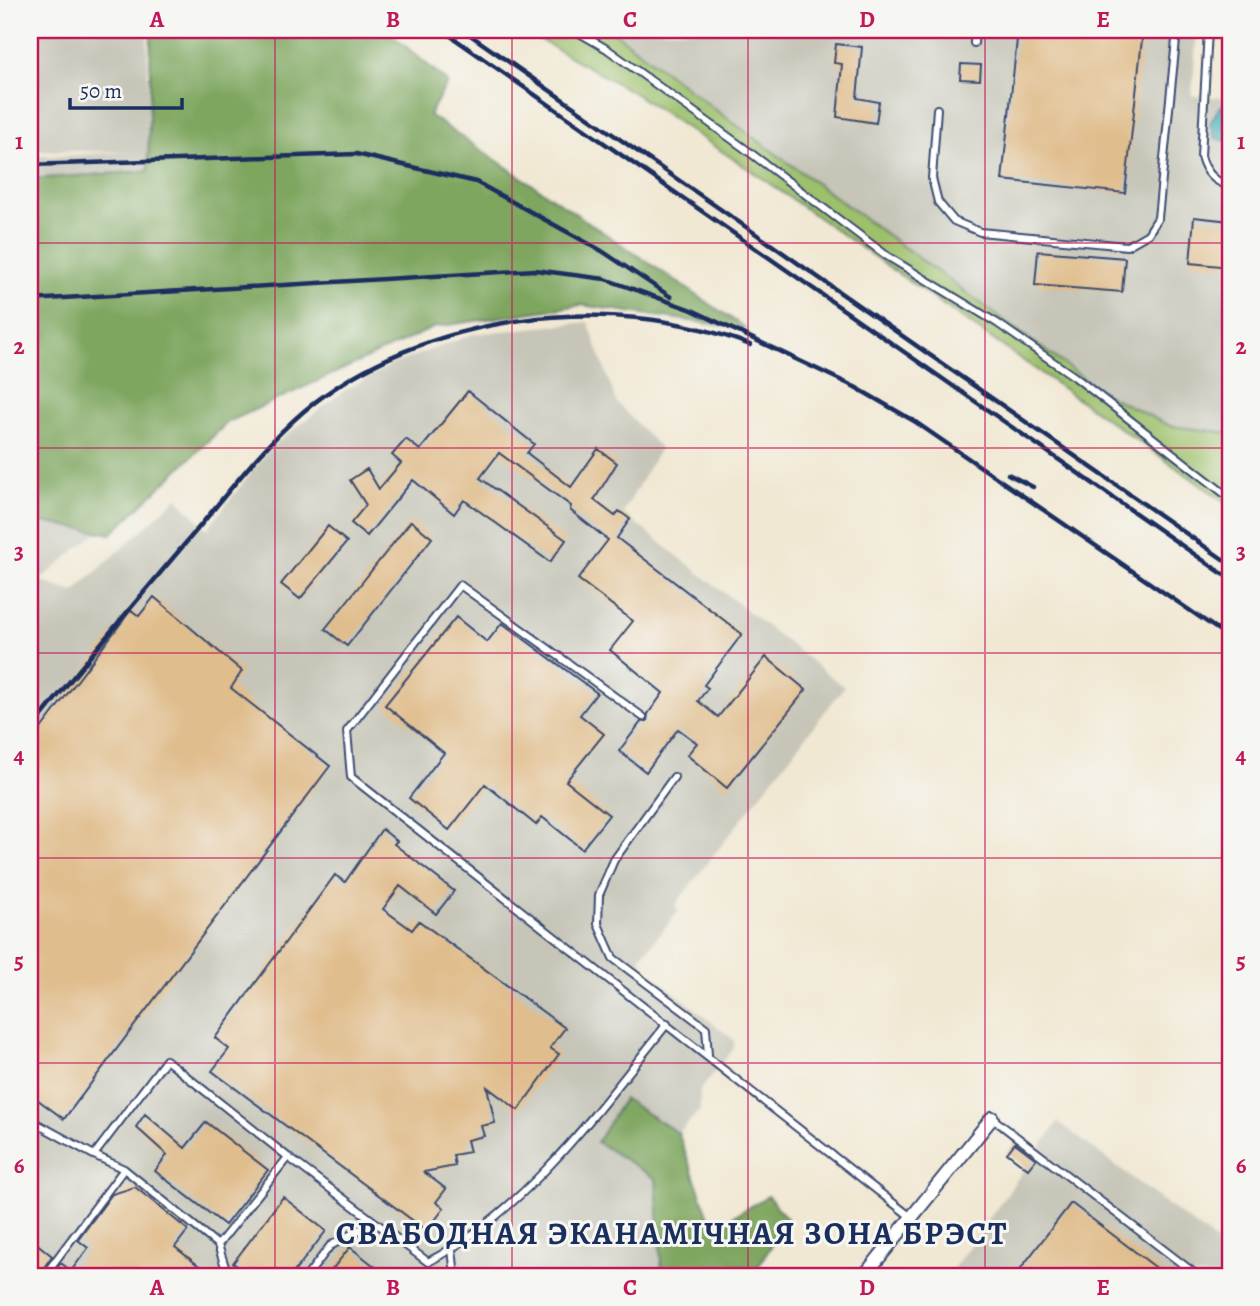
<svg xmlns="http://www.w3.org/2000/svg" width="1260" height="1306" font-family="Alegreya,serif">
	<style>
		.industrial { fill: #c6c5b8 }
		.green { fill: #9dc06a; stroke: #5c7864; stroke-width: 2 }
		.forest { fill: #7ea65e; stroke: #4c6a5e; stroke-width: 2 }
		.water { fill: #3eafb7; stroke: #2c6f8a; stroke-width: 2 }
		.building { fill: #e0bd8d }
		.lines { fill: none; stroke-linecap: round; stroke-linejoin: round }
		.service-casing { stroke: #3b4b70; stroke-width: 10 }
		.minor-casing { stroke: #3b4b70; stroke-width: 16 }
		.service { stroke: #fff; stroke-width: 6 }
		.minor { stroke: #fff; stroke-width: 12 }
		.rail { stroke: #1b2f5e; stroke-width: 4.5 }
		.grid { fill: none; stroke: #c2185b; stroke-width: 2; stroke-opacity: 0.55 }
		.labels { text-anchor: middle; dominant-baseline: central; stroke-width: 6; stroke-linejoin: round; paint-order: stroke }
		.district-label { font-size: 32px; font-weight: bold; letter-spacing: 2px; fill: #1b2f5e; stroke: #f6f6f2 }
		.neatline { fill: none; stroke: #c2185b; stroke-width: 2.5 }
		.grid-label { font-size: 23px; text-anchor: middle; font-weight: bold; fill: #c2185b }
	</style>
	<rect width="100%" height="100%" fill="#f6f6f2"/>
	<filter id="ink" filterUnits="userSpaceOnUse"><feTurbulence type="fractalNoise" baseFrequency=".0143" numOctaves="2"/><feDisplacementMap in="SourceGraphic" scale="14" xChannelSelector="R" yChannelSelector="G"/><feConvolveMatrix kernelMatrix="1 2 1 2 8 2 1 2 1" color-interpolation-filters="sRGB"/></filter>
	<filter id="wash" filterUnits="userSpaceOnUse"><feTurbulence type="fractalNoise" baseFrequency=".00686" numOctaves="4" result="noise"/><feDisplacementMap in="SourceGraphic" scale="28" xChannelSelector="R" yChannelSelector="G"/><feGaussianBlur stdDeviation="1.57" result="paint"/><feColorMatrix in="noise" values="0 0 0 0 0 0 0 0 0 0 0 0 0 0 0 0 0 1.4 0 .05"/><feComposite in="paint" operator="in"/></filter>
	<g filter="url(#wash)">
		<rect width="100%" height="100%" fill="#f1e8d3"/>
		<!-- industrial -->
		<path class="industrial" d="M30,30H147L149,170L182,461L39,581L74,592L177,498L207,529L271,447L345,390L393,364L473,334L588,322L617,403L660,448L623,513L844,687L675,905L679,911L640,958L648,971L734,1040V1048L700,1090V1110L678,1134L730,1276H30V157L131,152L30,150Z
			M611,30H1197L1192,96L1230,98V433L1171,427L1105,394L720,113Z
			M1058,1122L1230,1252V1276H948Z"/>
		<!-- green -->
		<path class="green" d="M523,30H611L720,113L1105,394L1170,426L1230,433V505L753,172L634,93Z"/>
		<!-- forest -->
		<path class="forest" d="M151,30H386L448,82L429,115L747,329L581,305L435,327L228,422L111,534L30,520V179L148,171Z
			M624,1099L678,1133L713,1228L768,1196L788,1220L752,1276H662L656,1179L597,1142Z"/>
		<!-- water -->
		<path class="water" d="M1230,102V142L1215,138L1210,123L1219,108Z"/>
		<g id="blocks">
			<!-- building -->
			<path class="building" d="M1018,30H1143L1125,193L1002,180Z
				M836,44L862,47L857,98L879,102L876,123L837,117L842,64L834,63Z
				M961,64L981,65L980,80L960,79Z
				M1194,217L1230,221V267L1190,263Z
				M1038,251L1125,258L1122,292L1035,285Z
				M468,391L534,444L527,453L571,487L598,449L617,463L594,500L615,516L619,511L630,519L617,538L742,634L704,685L708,688L698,701L718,717L766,657L806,690L727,788L687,755L697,743L678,729L646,772L619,751L641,722L647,721L648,714L663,693L610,650L633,621L578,579L608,540L570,510L571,506L499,453L480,478L566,540L550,562L464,500L454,514L413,480L367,536L351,523L366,505L350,480L367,469L379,489L401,463L392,455L406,439L420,450Z
				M411,521L432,538L347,646L325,629Z
				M328,526L347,542L300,599L281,584Z
				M154,597L242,671L231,688L330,766L64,1119L30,1094V743L131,610L139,616Z
				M456,617L487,642L502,623L597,693L580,715L604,734L566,781L609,815L582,849L542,817L536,825L485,784L449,830L409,798L444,753L385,705Z
				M382,829L397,841L394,844L454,891L436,914L400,886L383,909L412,930L419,921L565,1028L550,1048L559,1054L518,1110L487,1087L495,1123L481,1126L484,1136L467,1140L470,1152L453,1155L455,1166L424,1172L446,1189L436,1202L444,1208L427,1231L212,1071L229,1049L215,1038L335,875L345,882Z
				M145,1114L185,1148L206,1122L268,1170L225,1225L155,1171L167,1155L136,1127Z
				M1015,1143L1036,1159L1028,1169L1007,1153Z
				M135,1187L188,1230L175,1247L199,1266L191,1276H51L61,1263L71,1271L88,1248L78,1240L112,1194Z
				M283,1197L326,1231L291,1276H250L233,1263Z
				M1071,1203L1167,1276H1015Z
				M30,1238L52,1256L38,1276H30Z
				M350,1247L387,1276H327Z"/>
		</g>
	</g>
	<g filter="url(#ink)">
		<use href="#blocks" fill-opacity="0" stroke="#3b4b70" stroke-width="2"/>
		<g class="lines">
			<!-- service casing -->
			<g class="service-casing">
				<path id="service" d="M574,30L607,49L744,148L887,256L997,323L1075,377L1230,498
					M1208,30L1201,156C1205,172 1214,182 1230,186
					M974,43L975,30
					M937,109L932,178L938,202L954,221L980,232L1127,246L1148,234L1158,218L1177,30
					M643,717L460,585L347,731L351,777L911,1217
					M674,777L614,860L599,895L598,924L613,958L706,1028L708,1055
					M992,1118L1198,1276
					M30,1120L94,1155L166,1060L288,1157
					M94,1155L124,1169L218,1245
					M452,1249L455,1276
					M44,1276L124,1169
					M228,1276L218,1245L288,1157L428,1262C527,1210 598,1110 667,1024
					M307,1276L330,1246L374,1222"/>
			</g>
			<!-- minor casing -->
			<g class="minor-casing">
				<path id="minor" d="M864,1276L992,1118"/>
			</g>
			<!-- service -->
			<use href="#service" class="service"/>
			<!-- minor -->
			<use href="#minor" class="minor"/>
			<!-- rail -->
			<path class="rail" d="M442,30L1230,579
				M463,30L1230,564
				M30,165L356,154L476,182L602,251L671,297
				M30,300L535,270L605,279L692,310L855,387L914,421L1230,638
				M1008,474L1033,487
				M30,731C83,663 139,598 195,532C231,489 261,448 304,411C420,314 610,289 750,345"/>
		</g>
	</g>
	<!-- grid -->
	<path class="grid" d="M275,30V1276M512,30V1276M748,30V1276M985,30V1276M30,243H1230M30,448H1230M30,653H1230M30,858H1230M30,1063H1230"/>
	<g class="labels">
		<!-- district labels -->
		<g class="district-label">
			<text x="672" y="1233">СВАБОДНАЯ ЭКАНАМІЧНАЯ ЗОНА БРЭСТ</text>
		</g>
	</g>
	<!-- margin -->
	<rect width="1260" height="1306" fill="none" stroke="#f6f6f2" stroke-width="77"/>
	<!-- scale -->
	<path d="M70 98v10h112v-10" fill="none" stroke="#1b2f5e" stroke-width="3.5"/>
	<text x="80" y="98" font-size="21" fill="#1b2f5e" stroke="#f6f6f2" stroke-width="5" paint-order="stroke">50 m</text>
	<rect x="38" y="38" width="1184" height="1230" class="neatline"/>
	<g class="grid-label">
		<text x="157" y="27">A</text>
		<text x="393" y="27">B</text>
		<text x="630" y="27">C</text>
		<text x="867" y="27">D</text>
		<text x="1103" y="27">E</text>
		<text x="19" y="149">1</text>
		<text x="1241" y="149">1</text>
		<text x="19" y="354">2</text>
		<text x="1241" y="354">2</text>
		<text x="19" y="559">3</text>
		<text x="1241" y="559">3</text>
		<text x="19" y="763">4</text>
		<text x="1241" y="763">4</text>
		<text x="19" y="968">5</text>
		<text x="1241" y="968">5</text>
		<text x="19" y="1173">6</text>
		<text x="1241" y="1173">6</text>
		<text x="157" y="1295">A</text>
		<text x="393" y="1295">B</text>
		<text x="630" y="1295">C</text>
		<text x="867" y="1295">D</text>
		<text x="1103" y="1295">E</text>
	</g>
</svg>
